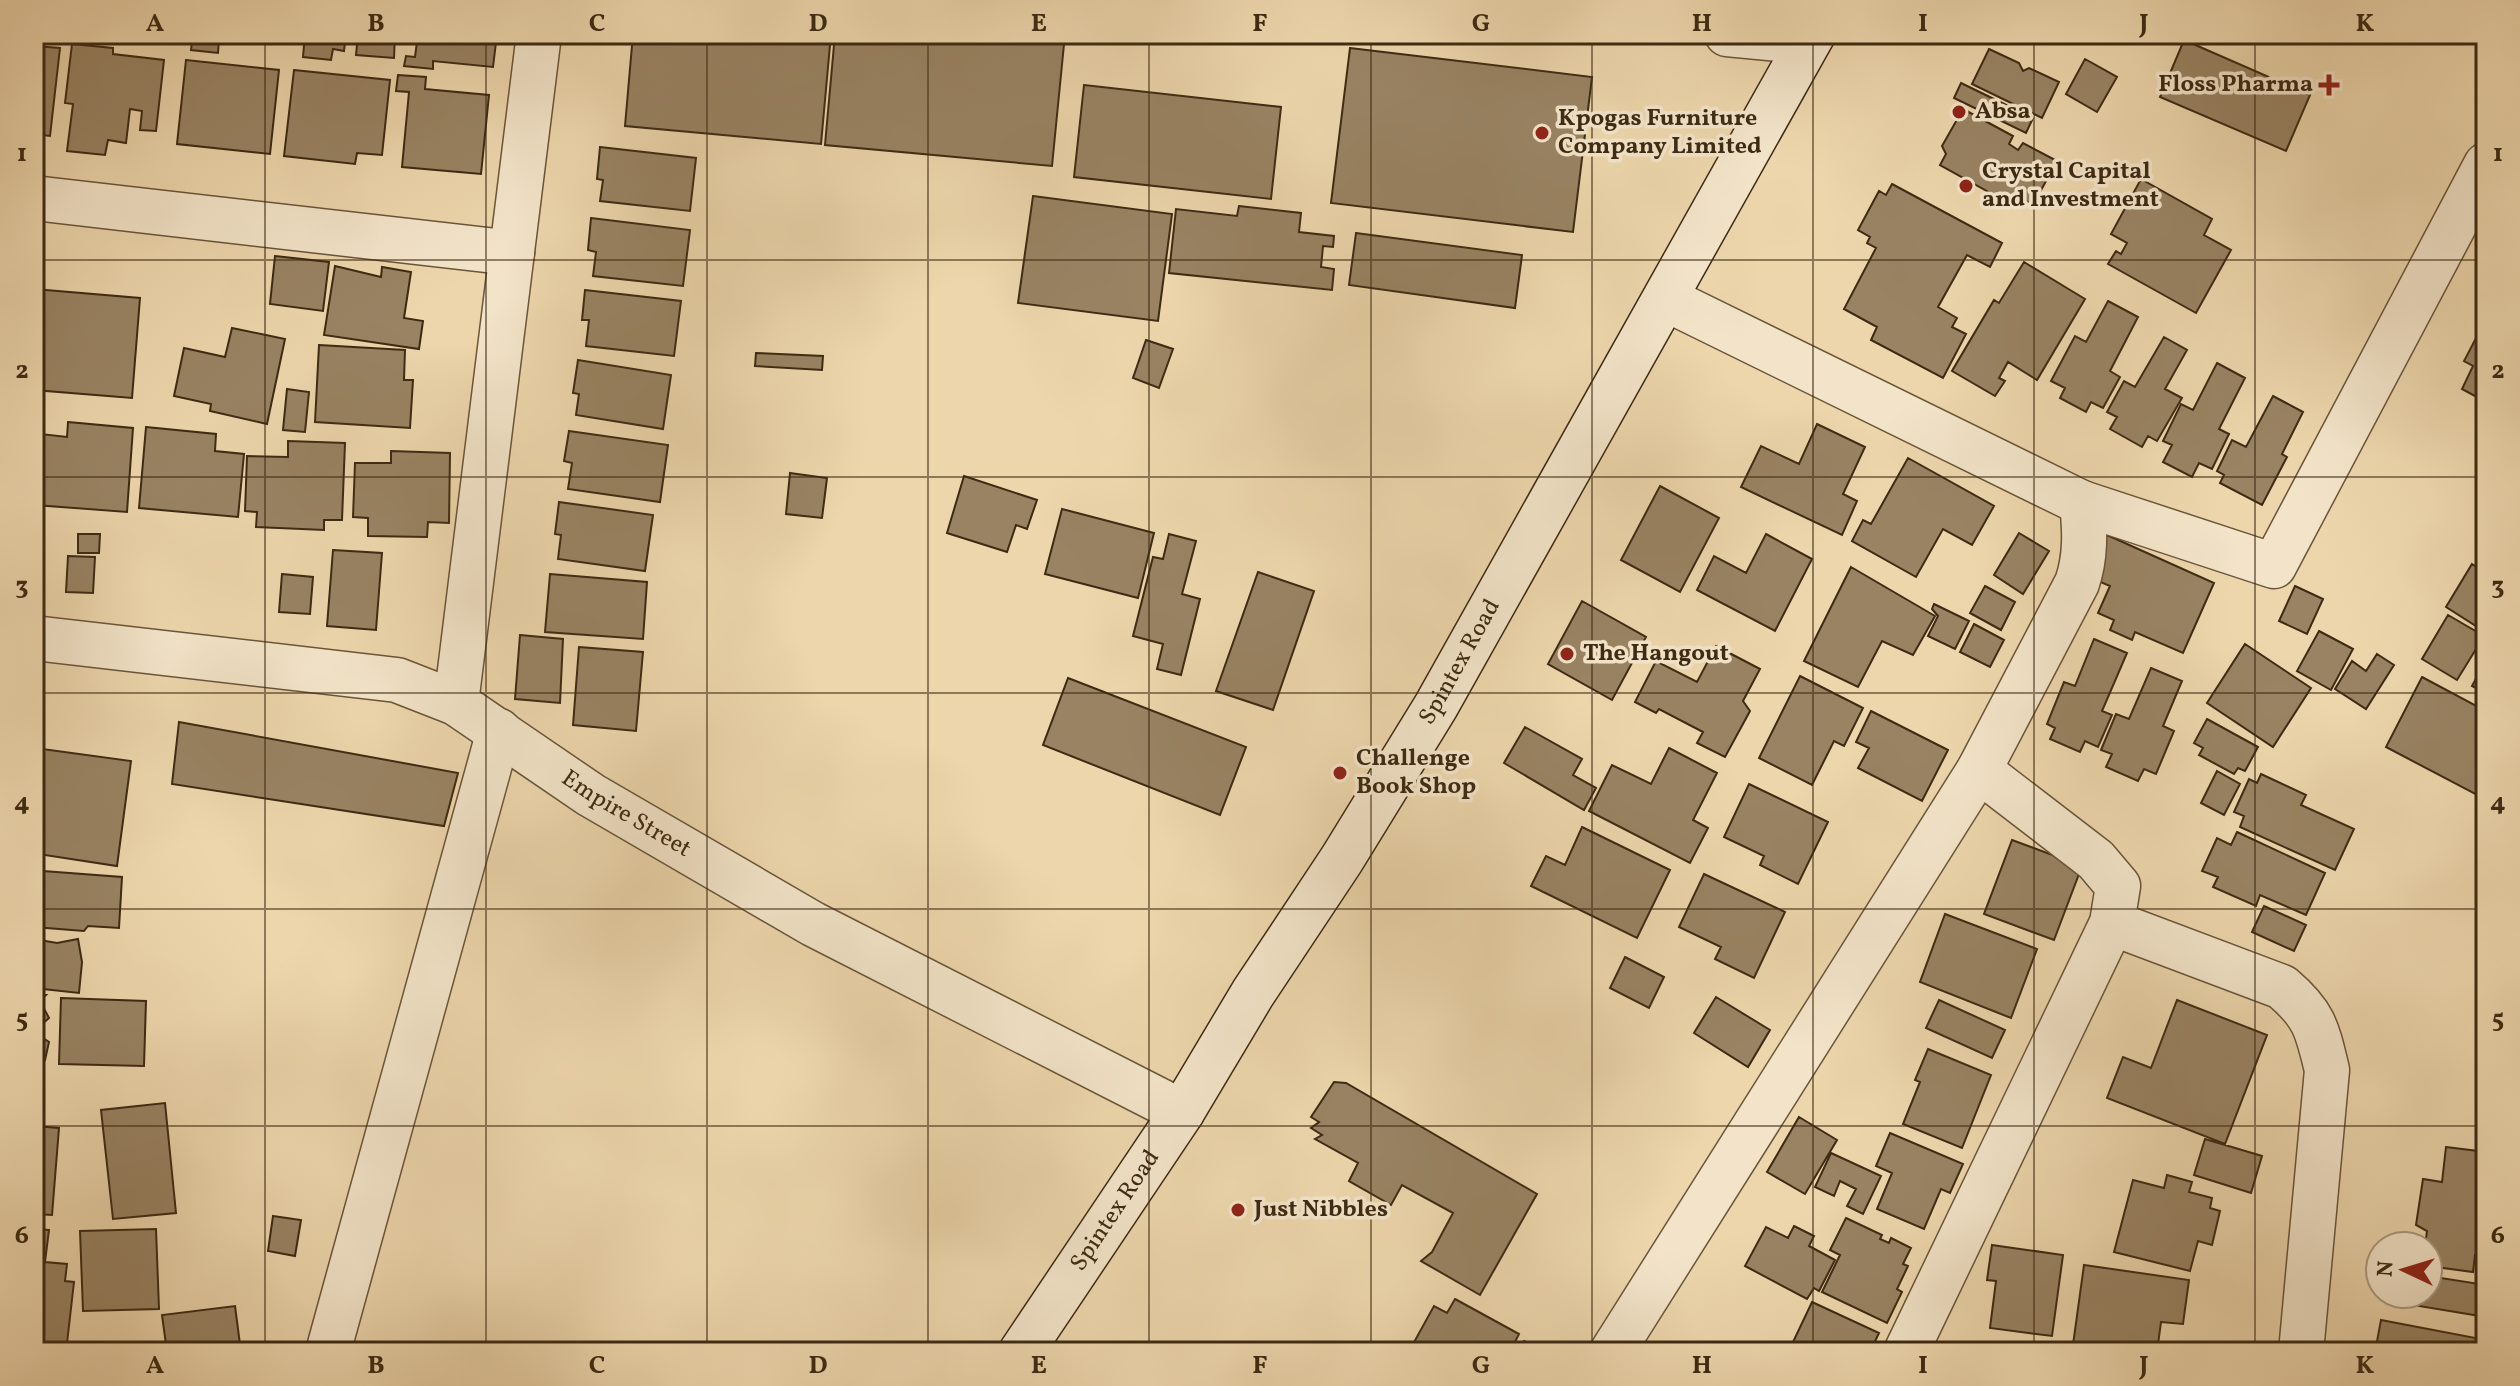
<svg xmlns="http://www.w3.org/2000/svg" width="2520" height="1386" font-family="Vollkorn,serif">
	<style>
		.building { fill: #998363; stroke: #3d2a13; stroke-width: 2 }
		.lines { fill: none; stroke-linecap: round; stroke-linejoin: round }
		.street-casing { stroke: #695539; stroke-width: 47 }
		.secondary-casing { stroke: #3d2a13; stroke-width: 47 }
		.street { stroke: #f3e4c9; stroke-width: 44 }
		.secondary { stroke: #f3e4c9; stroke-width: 44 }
		.grid { fill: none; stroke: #3d2a13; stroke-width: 2; stroke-opacity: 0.55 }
		.poi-dot { fill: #8f2418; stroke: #f3e4c9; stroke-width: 3 }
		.labels { text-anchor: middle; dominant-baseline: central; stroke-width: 7; stroke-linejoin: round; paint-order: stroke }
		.poi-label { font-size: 24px; font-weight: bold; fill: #3d2a13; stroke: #f3e4c9; text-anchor: start }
		.street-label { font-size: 24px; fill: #3d2a13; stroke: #f3e4c9 }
		.neatline { fill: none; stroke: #3d2a13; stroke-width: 3 }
		.grid-label { font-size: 26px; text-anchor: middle; font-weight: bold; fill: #3d2a13 }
	</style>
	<rect width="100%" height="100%" fill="#edd6ac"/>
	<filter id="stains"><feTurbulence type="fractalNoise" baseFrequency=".0025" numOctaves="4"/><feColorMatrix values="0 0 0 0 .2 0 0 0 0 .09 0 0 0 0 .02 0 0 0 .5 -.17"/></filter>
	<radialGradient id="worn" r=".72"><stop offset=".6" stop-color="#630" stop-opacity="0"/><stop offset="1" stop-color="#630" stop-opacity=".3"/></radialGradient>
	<!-- building -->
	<path class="building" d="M193,34H274L273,44L219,39L218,53L191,50Z
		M305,34H346L344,51L333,49L331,60L303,57Z
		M358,34H395L394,58L356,55Z
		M418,34H497L493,67L433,61V69L404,66L406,56L415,57Z
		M633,34H831L821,144L625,126Z
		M835,34H1065L1052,166L825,145Z
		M2184,40L2310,95L2286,151L2160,97Z
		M72,44L113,48V54L164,60L156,131L140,130L142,111L130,109L126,143L108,140L105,155L67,151L73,104L65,103Z
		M34,46L60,48L50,136L34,134Z
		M1350,48L1592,77L1573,232L1331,203Z
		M1989,49L2019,63L2023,71L2029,68L2059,82L2042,118L1972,84Z
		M2085,59L2117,77L2097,112L2066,94Z
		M186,60L279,70L270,154L177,144Z
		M294,70L390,80L382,155L357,153L355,164L284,156Z
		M398,75L426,77L425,89L489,95L481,174L402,167L409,92L396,91Z
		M1961,83L2033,118L2026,133L1954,98Z
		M1084,85L1281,107L1271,199L1074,177Z
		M1963,109L2013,136L2009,144L2018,150L2023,143L2057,161L2033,205L2017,196L2012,205L1940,165L1946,154L1942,146Z
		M600,147L696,158L690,211L600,201L603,180L597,179Z
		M2141,179L2212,219L2204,235L2231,250L2196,313L2108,264L2116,251L2121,254L2127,243L2111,234Z
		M1892,184L2002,243L1990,267L1967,255L1938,307L1957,318L1952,327L1966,334L1943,378L1871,340L1877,327L1844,309L1876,248L1867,243L1870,237L1858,230L1879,191L1886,195Z
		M1033,196L1172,214L1158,321L1018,303Z
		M1239,206L1301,213L1299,232L1334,236L1333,247L1323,246L1321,267L1334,269L1332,290L1169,273L1176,209L1237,216Z
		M591,218L690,230L683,286L593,276L596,252L588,250Z
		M1356,233L1522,255L1515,308L1349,285Z
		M275,256L329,262L323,311L270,304Z
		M2024,262L2085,299L2037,380L2008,362L1999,378L2005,381L1995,396L1952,371L1994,300L1999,303Z
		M335,266L381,277L382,267L411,272L404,318L423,321L419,349L324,335Z
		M34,289L140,298L132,398L34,390Z
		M585,290L681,301L674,356L586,346L589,320H582Z
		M2108,301L2138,317L2110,371L2120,377L2103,408L2091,402L2086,412L2060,398L2065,388L2051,381L2075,336L2086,342Z
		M2486,319V402L2462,389L2473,366L2464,361Z
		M232,328L285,339L267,424L210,411L211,404L174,396L184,348L225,357Z
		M2164,337L2187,350L2165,389L2182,398L2157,441L2148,436L2142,447L2110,429L2117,417L2107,412L2124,381L2135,387Z
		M1146,340L1173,349L1159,388L1133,378Z
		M319,345L405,350L404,380H413L410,428L315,422Z
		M756,353L823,356L822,370L755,366Z
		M578,360L671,375L663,429L576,415L579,394L573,393Z
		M2217,363L2245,378L2219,429L2229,434L2212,469L2199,463L2192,477L2163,462L2172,445L2163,441L2181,404L2193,410Z
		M287,389L309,392L305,432L283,430Z
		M2273,396L2303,412L2282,454L2287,457L2262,505L2220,483L2224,475L2217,471L2232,440L2246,447Z
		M68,422L133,428L127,512L35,505L41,434L67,437Z
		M1817,424L1865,447L1843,494L1857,501L1842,535L1741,487L1761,446L1799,464Z
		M146,427L216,434L215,451L244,454L238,517L139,508Z
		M569,431L668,445L660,502L568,489L572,463L564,461Z
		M288,441L345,443L342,520H324V530L256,527L257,512L245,511L247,456L288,457Z
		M391,451L450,453L449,523L428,522L427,537L368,536V518L353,517L355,463H391Z
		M1908,458L1994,506L1972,545L1943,529L1916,577L1852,541L1863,520L1871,524Z
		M790,473L827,478L822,518L786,514Z
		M964,476L1037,500L1027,529L1016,525L1007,552L947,533Z
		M1660,486L1719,518L1680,592L1621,560Z
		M559,502L653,515L645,571L558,559L561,535L555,534Z
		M1062,509L1154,533L1138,598L1045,574Z
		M2019,533L2049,551L2023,594L1994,575Z
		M78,534H100L99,553H78Z
		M1169,534L1196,541L1182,594L1200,599L1181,675L1157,669L1163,644L1133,636L1153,557L1163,559Z
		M1766,534L1812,559L1775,631L1697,590L1714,556L1746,573Z
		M2107,535L2214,583L2183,653L2135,632L2132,640L2110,630L2114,620L2098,613L2110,586L2089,577Z
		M333,550L382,553L376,630L327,626Z
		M68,556L95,557L93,593L66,592Z
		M2472,564L2486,573V609L2476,626L2446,607Z
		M1851,567L1935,616L1913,655L1882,641L1858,687L1804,661Z
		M1258,572L1314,591L1273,710L1216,691Z
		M282,574L313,577L310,614L279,612Z
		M550,574L647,582L643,639L545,632Z
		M1985,586L2015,602L2001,630L1970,613Z
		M2295,586L2323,599L2307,634L2279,621Z
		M1582,601L1646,637L1612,700L1548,664Z
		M1934,604L1969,621L1955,649L1928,636L1938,616L1932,609Z
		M2448,615L2484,636L2457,680L2422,659Z
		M1974,624L2004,640L1990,667L1960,652Z
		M2319,631L2353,649L2331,690L2297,671Z
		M520,635L563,639L560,703L515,699Z
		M2094,639L2127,653L2102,711L2112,715L2098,747L2085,741L2080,752L2050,739L2055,728L2047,724L2064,682L2075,686Z
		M2245,644L2311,688L2273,747L2207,703Z
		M1716,646L1760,669L1743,701L1750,711L1725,757L1697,743L1703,732L1659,709L1656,713L1635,702L1656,661L1697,682Z
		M579,647L643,652L636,731L573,725Z
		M2377,654L2394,665L2366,709L2335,689L2352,661L2366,671Z
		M2486,660V693L2472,686Z
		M2151,668L2182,681L2163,726L2174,731L2156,774L2144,769L2138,781L2106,767L2112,754L2101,750L2116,714L2129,719Z
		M1800,676L1863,708L1844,746L1834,741L1812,785L1759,758Z
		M2422,677L2486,711V788L2481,797L2386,747Z
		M1068,678L1246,747L1220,815L1043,745Z
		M1871,711L1948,750L1922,801L1858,768L1869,748L1856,742Z
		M2207,719L2258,747L2245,771L2238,768L2234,774L2199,755L2203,748L2194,743Z
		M179,722L458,773L444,826L172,784Z
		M1525,727L1582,759L1573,775L1596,788L1584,810L1504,763Z
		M35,748L131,761L117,866L38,854L44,812L34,810Z
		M1669,748L1717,773L1693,820L1708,828L1690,863L1589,811L1612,765L1651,784Z
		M2217,771L2240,784L2224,815L2201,803Z
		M2261,774L2306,795L2301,805L2354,829L2335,870L2240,827L2244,816L2234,812L2249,779L2257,783Z
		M1749,784L1828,822L1798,884L1760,865L1764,856L1724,837Z
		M1582,827L1670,870L1637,938L1531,886L1546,856L1565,865Z
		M2237,832L2325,873L2306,915L2260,895L2256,906L2213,887L2218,877L2202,871L2217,838L2231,845Z
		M2012,840L2082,866L2054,940L1984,914Z
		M43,871L122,877L119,928L88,926L84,931L34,927V878L43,879Z
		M1704,874L1785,912L1754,978L1715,959L1721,947L1679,927Z
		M2264,906L2306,925L2294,951L2252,932Z
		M1945,914L2037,949L2011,1018L1920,982Z
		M78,939L82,962L79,993L34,988V943L40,940L57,943Z
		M1625,957L1664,977L1649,1008L1610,988Z
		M34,995H46L40,1001L49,1018L41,1025L43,1038L49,1042L45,1060L34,1058Z
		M1716,997L1770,1030L1748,1067L1694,1033Z
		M61,998L146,1001L144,1066L59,1064Z
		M1939,1000L2005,1030L1992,1058L1926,1028Z
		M2177,1000L2267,1035L2225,1144L2107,1098L2123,1057L2151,1068Z
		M1928,1049L1991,1075L1962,1148L1903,1124L1920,1082L1915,1080Z
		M1334,1082L1346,1083L1537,1194L1480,1295L1421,1261L1432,1252L1453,1213L1402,1185L1391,1205L1349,1181L1358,1163L1315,1139L1322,1135L1311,1128L1319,1122L1311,1117Z
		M165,1103L176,1213L113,1219L101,1110Z
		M1799,1117L1837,1140L1805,1194L1767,1172Z
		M34,1126L59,1128L52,1215L34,1214Z
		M1890,1133L1963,1164L1950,1193L1941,1189L1924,1229L1877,1209L1892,1173L1876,1166Z
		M2205,1139L2262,1156L2251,1193L2194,1175Z
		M2446,1147L2486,1152V1256L2475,1255L2473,1272L2428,1266V1246H2425L2427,1231L2416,1225L2423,1179L2442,1182Z
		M1831,1153L1881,1176L1863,1214L1847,1206L1856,1189L1840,1181L1834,1196L1815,1187Z
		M2167,1175L2192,1182L2189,1192L2212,1198L2210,1208L2220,1211L2212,1245L2198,1241L2190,1271L2114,1252L2133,1180L2164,1188Z
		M273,1216L301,1220L295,1256L268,1251Z
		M1846,1218L1882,1235L1880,1239L1889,1243L1891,1238L1911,1248L1903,1264L1908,1266L1897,1289L1902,1292L1887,1323L1822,1292L1840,1255L1830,1250Z
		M1794,1226L1814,1236L1809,1246L1835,1260L1819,1291L1814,1288L1807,1299L1745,1266L1766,1227L1788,1238Z
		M34,1229L49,1230L45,1262L67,1264L65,1281L74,1282L66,1352H34Z
		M156,1229L159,1309L83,1311L80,1231Z
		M1992,1245L2063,1255L2052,1336L1990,1328L1996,1281L1987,1280Z
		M2084,1265L2189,1280L2183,1324L2161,1322L2157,1352H2072Z
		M2428,1276L2486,1285V1317L2419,1306L2421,1294H2428Z
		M1455,1299L1519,1334L1510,1352H1427L1413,1344L1434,1306L1447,1313Z
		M1812,1302L1879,1333L1870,1352H1802L1804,1347L1793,1342Z
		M235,1306L241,1352H167L162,1315Z
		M2381,1320L2486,1340V1352H2375Z
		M1524,1341L1544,1352H1518Z"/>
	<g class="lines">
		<!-- street casing -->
		<g class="street-casing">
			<g id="street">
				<path d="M1727,34L1808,42"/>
				<path d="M34,198L512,253"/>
				<path d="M2082,503L2274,566L2486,165"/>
				<path id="s1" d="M34,638L397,680L456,703L591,795L813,924L1182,1112"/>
				<path d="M456,703L539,34"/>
				<path d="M2112,923L2282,987C2315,1015 2317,1029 2327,1070L2301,1352"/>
				<path d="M328,1352L499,731"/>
				<path d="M1612,1352L1979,770L2077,583C2086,557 2085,531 2082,503L1666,299"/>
				<path d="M1906,1352L2112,923L2118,886L2096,860L1979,770"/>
			</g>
		</g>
		<!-- secondary casing -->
		<g class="secondary-casing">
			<g id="secondary">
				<path id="s2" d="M1021,1352L1182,1112L1253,993L1342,859L1436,706L1813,34"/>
			</g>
		</g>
		<!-- street -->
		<use href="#street" class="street"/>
		<!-- secondary -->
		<use href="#secondary" class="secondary"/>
	</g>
	<!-- grid -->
	<path class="grid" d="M265,34V1352M486,34V1352M707,34V1352M928,34V1352M1149,34V1352M1371,34V1352M1592,34V1352M1813,34V1352M2034,34V1352M2255,34V1352M34,260H2486M34,477H2486M34,693H2486M34,909H2486M34,1126H2486"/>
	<!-- markers -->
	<g class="poi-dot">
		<path d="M2325 73h8v8h8v8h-8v8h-8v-8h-8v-8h8z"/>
		<circle cx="1959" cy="112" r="8"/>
		<circle cx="1542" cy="133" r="8"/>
		<circle cx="1966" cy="186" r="8"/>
		<circle cx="1567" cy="654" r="8"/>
		<circle cx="1340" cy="773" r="8"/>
		<circle cx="1238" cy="1210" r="8"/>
	</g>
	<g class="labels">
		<!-- poi labels -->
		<g class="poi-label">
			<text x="2313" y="85" text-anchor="end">Floss Pharma</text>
			<text x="1975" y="112">Absa</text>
			<text x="1558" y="119">Kpogas Furniture<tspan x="1558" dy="28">Company Limited</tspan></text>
			<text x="1982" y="172">Crystal Capital<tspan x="1982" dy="28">and Investment</tspan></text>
			<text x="1583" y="654">The Hangout</text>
			<text x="1356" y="759">Challenge<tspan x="1356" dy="28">Book Shop</tspan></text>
			<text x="1254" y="1210">Just Nibbles</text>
		</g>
		<!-- street labels -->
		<g class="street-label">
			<text stroke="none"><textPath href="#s2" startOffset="818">Spintex Road</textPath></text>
			<text stroke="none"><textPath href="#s1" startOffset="632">Empire Street</textPath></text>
			<text stroke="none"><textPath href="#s2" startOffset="170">Spintex Road</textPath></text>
		</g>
	</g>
	<!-- margin -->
	<rect width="2520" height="1386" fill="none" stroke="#edd6ac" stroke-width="88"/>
	<!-- north arrow -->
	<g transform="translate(2404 1270) rotate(274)"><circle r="38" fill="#f3e4c9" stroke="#aa9a80" stroke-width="2"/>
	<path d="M0-6L14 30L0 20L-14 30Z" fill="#8f2418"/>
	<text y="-12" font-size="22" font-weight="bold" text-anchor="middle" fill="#3d2a13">N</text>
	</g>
	<rect x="44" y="44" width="2432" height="1298" class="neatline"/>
	<g class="grid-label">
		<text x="155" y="31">A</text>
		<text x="376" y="31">B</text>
		<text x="597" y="31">C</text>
		<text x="818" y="31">D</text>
		<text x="1039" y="31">E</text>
		<text x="1260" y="31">F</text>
		<text x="1481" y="31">G</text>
		<text x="1702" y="31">H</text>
		<text x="1923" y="31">I</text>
		<text x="2144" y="31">J</text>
		<text x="2365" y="31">K</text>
		<text x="22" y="161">1</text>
		<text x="2498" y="161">1</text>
		<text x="22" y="378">2</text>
		<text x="2498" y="378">2</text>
		<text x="22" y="594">3</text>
		<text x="2498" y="594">3</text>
		<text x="22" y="810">4</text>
		<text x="2498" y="810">4</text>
		<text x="22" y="1027">5</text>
		<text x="2498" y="1027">5</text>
		<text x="22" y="1243">6</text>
		<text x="2498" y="1243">6</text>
		<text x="155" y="1373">A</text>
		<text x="376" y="1373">B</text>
		<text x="597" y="1373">C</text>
		<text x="818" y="1373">D</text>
		<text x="1039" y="1373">E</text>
		<text x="1260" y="1373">F</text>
		<text x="1481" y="1373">G</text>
		<text x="1702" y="1373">H</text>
		<text x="1923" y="1373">I</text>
		<text x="2144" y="1373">J</text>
		<text x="2365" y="1373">K</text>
	</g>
	<rect width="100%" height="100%" filter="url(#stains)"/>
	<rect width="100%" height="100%" fill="url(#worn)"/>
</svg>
